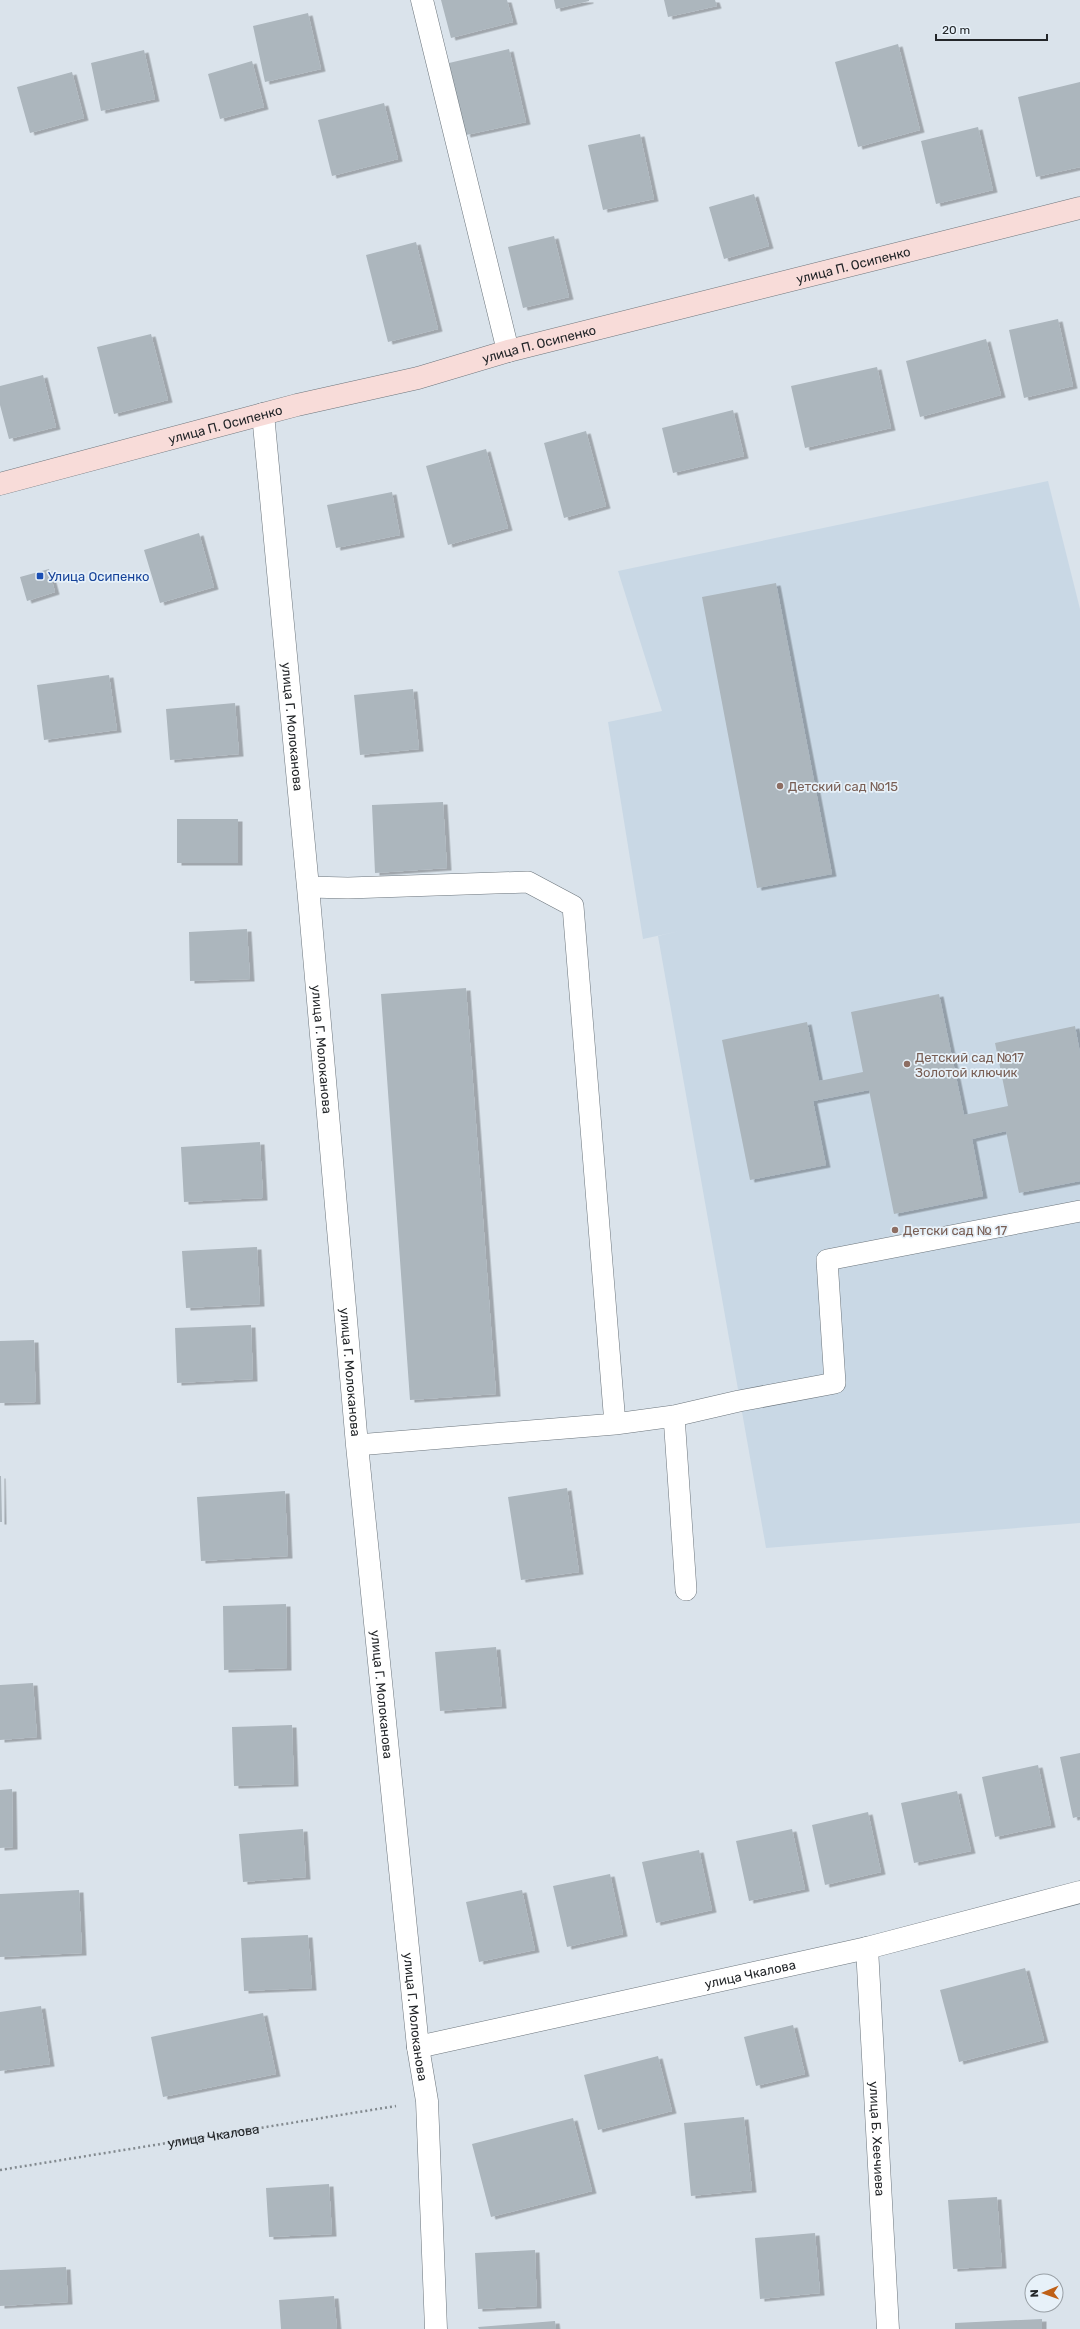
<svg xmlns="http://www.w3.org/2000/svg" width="1080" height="2329" font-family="Rubik,sans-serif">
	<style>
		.built { fill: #c9d8e5 }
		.building { fill: #acb6bd; filter: url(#shadow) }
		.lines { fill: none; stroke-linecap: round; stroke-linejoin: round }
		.service-casing { stroke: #6c757c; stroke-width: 22 }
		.minor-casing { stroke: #6c757c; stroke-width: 23 }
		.secondary-casing { stroke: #6c757c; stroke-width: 23 }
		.path { stroke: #82898e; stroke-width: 2.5; stroke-dasharray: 2 3; stroke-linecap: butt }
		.service { stroke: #fff; stroke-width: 21 }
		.minor { stroke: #fff; stroke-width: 22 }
		.secondary { stroke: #f8dcd9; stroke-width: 22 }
		.transit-dot { fill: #1a4fb4; stroke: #e7f1f9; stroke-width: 1.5 }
		.education-dot { fill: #8d6e63; stroke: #e7f1f9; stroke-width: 1.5 }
		.labels { text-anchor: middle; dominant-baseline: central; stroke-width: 3.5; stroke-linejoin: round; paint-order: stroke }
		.street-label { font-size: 13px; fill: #232629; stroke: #e7f1f9 }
		.transit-label { font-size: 13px; fill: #164399; stroke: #e7f1f9; text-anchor: start }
		.education-label { font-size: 13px; fill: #785e54; stroke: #e7f1f9; text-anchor: start }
	</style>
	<defs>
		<filter id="shadow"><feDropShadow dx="4.5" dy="2.5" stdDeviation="0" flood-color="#0004"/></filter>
	</defs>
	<rect width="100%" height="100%" fill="#dae3eb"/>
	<!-- built -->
	<path class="built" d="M1048,481L1080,609V1523L766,1548L658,936L680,931L643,939L608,722L662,711L618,571Z"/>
	<!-- building -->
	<path class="building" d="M441,0H507L513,22L451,38Z
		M554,0H589V1L556,9Z
		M664,0H715L717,6L668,17Z
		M308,13L321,69L265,82L253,26Z
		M898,44L920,130L858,147L835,62Z
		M509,49L526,122L466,135L449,63Z
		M144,50L155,99L101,111L91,63Z
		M252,61L264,107L220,119L208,74Z
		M72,72L84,118L30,133L17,87Z
		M1080,82V167L1036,177L1018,97Z
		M384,103L398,159L332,176L318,120Z
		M978,127L993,190L936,204L921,141Z
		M640,134L654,199L603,210L588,145Z
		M754,194L769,246L724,259L709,207Z
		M554,236L569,297L523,308L508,247Z
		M416,242L438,329L388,342L366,255Z
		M1058,319L1073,386L1024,398L1009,330Z
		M151,334L168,400L114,414L97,347Z
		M986,339L1001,395L920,417L906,361Z
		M877,367L891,428L805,448L791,386Z
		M43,375L56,427L9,439L0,405V386Z
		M733,410L744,456L673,473L662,428Z
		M586,431L606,506L564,518L544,443Z
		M486,449L508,528L448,545L426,466Z
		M392,492L400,535L336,548L327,505Z
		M199,533L214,587L160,603L144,550Z
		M49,569L55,592L27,601L20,577Z
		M776,583L832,874L757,888L702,597Z
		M109,675L117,730L44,740L37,685Z
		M413,689L419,749L360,755L354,695Z
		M235,703L239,754L170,760L166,709Z
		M443,802L447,868L375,873L372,805Z
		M177,819H238V863H177Z
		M247,929L250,979L190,981L189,932Z
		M466,988L496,1394L410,1400L381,994Z
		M939,994L964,1115L1008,1106L995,1043L1075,1026L1080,1053V1181L1019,1193L1006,1131L972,1139L983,1196L894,1214L869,1090L813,1101L826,1165L750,1180L722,1040L807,1022L819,1081L863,1072L851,1012Z
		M260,1142L263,1198L184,1202L181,1147Z
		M257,1247L260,1304L186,1308L182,1251Z
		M251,1325L253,1379L177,1383L175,1328Z
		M34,1340L36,1402L0,1403V1341Z
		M0,1476H1L2,1522H0Z
		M567,1488L579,1572L521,1580L508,1497Z
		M285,1491L288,1556L201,1561L197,1497Z
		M286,1604L287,1668L224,1670L223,1606Z
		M496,1647L502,1706L440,1711L435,1652Z
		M33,1683L37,1737L0,1740V1685Z
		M292,1725L294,1784L234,1786L232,1727Z
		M1080,1753V1816L1073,1818L1060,1757Z
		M1038,1765L1051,1825L995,1837L982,1777Z
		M12,1789L13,1847L0,1848V1790Z
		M957,1791L971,1851L914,1863L901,1803Z
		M868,1812L881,1872L825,1885L812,1825Z
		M303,1829L306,1877L243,1882L239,1834Z
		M792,1829L805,1889L749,1901L736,1841Z
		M699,1850L712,1910L656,1923L642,1862Z
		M610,1874L623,1934L567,1947L553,1886Z
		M79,1890L82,1953L0,1957V1894Z
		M522,1890L535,1950L479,1962L466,1902Z
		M308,1935L312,1988L244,1991L241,1938Z
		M1025,1968L1044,2040L959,2062L940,1990Z
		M41,2006L50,2064L0,2071V2012Z
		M263,2013L276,2074L163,2097L151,2037Z
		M793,2025L805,2074L756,2086L744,2037Z
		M658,2056L672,2111L598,2130L584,2075Z
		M744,2117L752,2190L691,2196L684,2123Z
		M573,2118L592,2191L491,2217L472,2144Z
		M329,2184L332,2234L269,2237L266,2188Z
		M997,2197L1002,2266L953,2269L948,2200Z
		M815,2233L820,2293L760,2299L755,2238Z
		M535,2250L537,2306L478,2309L475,2253Z
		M66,2267L68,2302L0,2306V2270Z
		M334,2296L337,2329H281L279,2300Z
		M1042,2319V2329H955V2323Z
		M555,2321L556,2329H479L478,2327Z"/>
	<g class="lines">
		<!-- service casing -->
		<g class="service-casing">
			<path id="service" d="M308,887L348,888L528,882L573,906L615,1424
				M674,1416L686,1590
				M357,1445L615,1424L674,1416L739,1401L835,1383L827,1260L1080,1211"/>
		</g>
		<!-- minor casing -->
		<g class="minor-casing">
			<g id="minor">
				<path d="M422,0L508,351"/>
				<path id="s2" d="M263,414L308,887L357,1445L418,2047L427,2101L436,2329"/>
				<path id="s3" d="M867,1948L888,2329"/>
				<path id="s4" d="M418,2047L867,1948L1080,1892"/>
			</g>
		</g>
		<!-- secondary casing -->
		<g class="secondary-casing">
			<g id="secondary">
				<path id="s5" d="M0,484L297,405L418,378L508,351L1080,208"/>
			</g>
		</g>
		<!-- path -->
		<path class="path" id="s1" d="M0,2170L396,2106"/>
		<!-- service -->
		<use href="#service" class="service"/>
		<!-- minor -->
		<use href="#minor" class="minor"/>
		<!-- secondary -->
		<use href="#secondary" class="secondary"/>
	</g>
	<!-- markers -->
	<rect class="transit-dot" x="36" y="572" width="8" height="8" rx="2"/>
	<g class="education-dot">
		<circle cx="780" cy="786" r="4"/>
		<circle cx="907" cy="1064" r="4"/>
		<circle cx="895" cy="1230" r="4"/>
	</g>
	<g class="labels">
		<!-- street labels -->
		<g class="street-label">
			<text stroke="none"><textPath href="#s5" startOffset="881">улица П. Осипенко</textPath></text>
			<text stroke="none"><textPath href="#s5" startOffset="557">улица П. Осипенко</textPath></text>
			<text stroke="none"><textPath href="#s5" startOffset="233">улица П. Осипенко</textPath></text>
			<text stroke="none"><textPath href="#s2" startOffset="314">улица Г. Молоканова</textPath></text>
			<text stroke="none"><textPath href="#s2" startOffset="638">улица Г. Молоканова</textPath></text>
			<text stroke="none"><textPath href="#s2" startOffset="962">улица Г. Молоканова</textPath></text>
			<text stroke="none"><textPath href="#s2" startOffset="1286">улица Г. Молоканова</textPath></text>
			<text stroke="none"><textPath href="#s4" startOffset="340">улица Чкалова</textPath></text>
			<text stroke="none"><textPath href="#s2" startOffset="1610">улица Г. Молоканова</textPath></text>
			<text stroke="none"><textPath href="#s1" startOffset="216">улица Чкалова</textPath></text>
			<text stroke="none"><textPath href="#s3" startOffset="191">улица Б. Хеечиева</textPath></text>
		</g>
		<!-- transit labels -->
		<g class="transit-label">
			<text x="48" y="576">Улица Осипенко</text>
		</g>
		<!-- education labels -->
		<g class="education-label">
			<text x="788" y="786">Детский сад №15</text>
			<text x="915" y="1057">Детский сад №17<tspan x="915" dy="15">Золотой ключик</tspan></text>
			<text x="903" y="1230">Детски сад № 17</text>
		</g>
	</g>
	<!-- north arrow -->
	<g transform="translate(1044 2293) rotate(268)"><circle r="19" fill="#e7f1f9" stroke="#99a0a6"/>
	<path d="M0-3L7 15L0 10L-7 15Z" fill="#bf6017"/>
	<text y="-6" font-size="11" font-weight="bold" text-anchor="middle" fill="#232629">N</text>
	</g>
	<!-- scale -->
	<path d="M936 34v6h111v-6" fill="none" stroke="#232629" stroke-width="2"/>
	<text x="942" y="34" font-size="12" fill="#232629" stroke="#e7f1f9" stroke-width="3" paint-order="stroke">20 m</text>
</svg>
